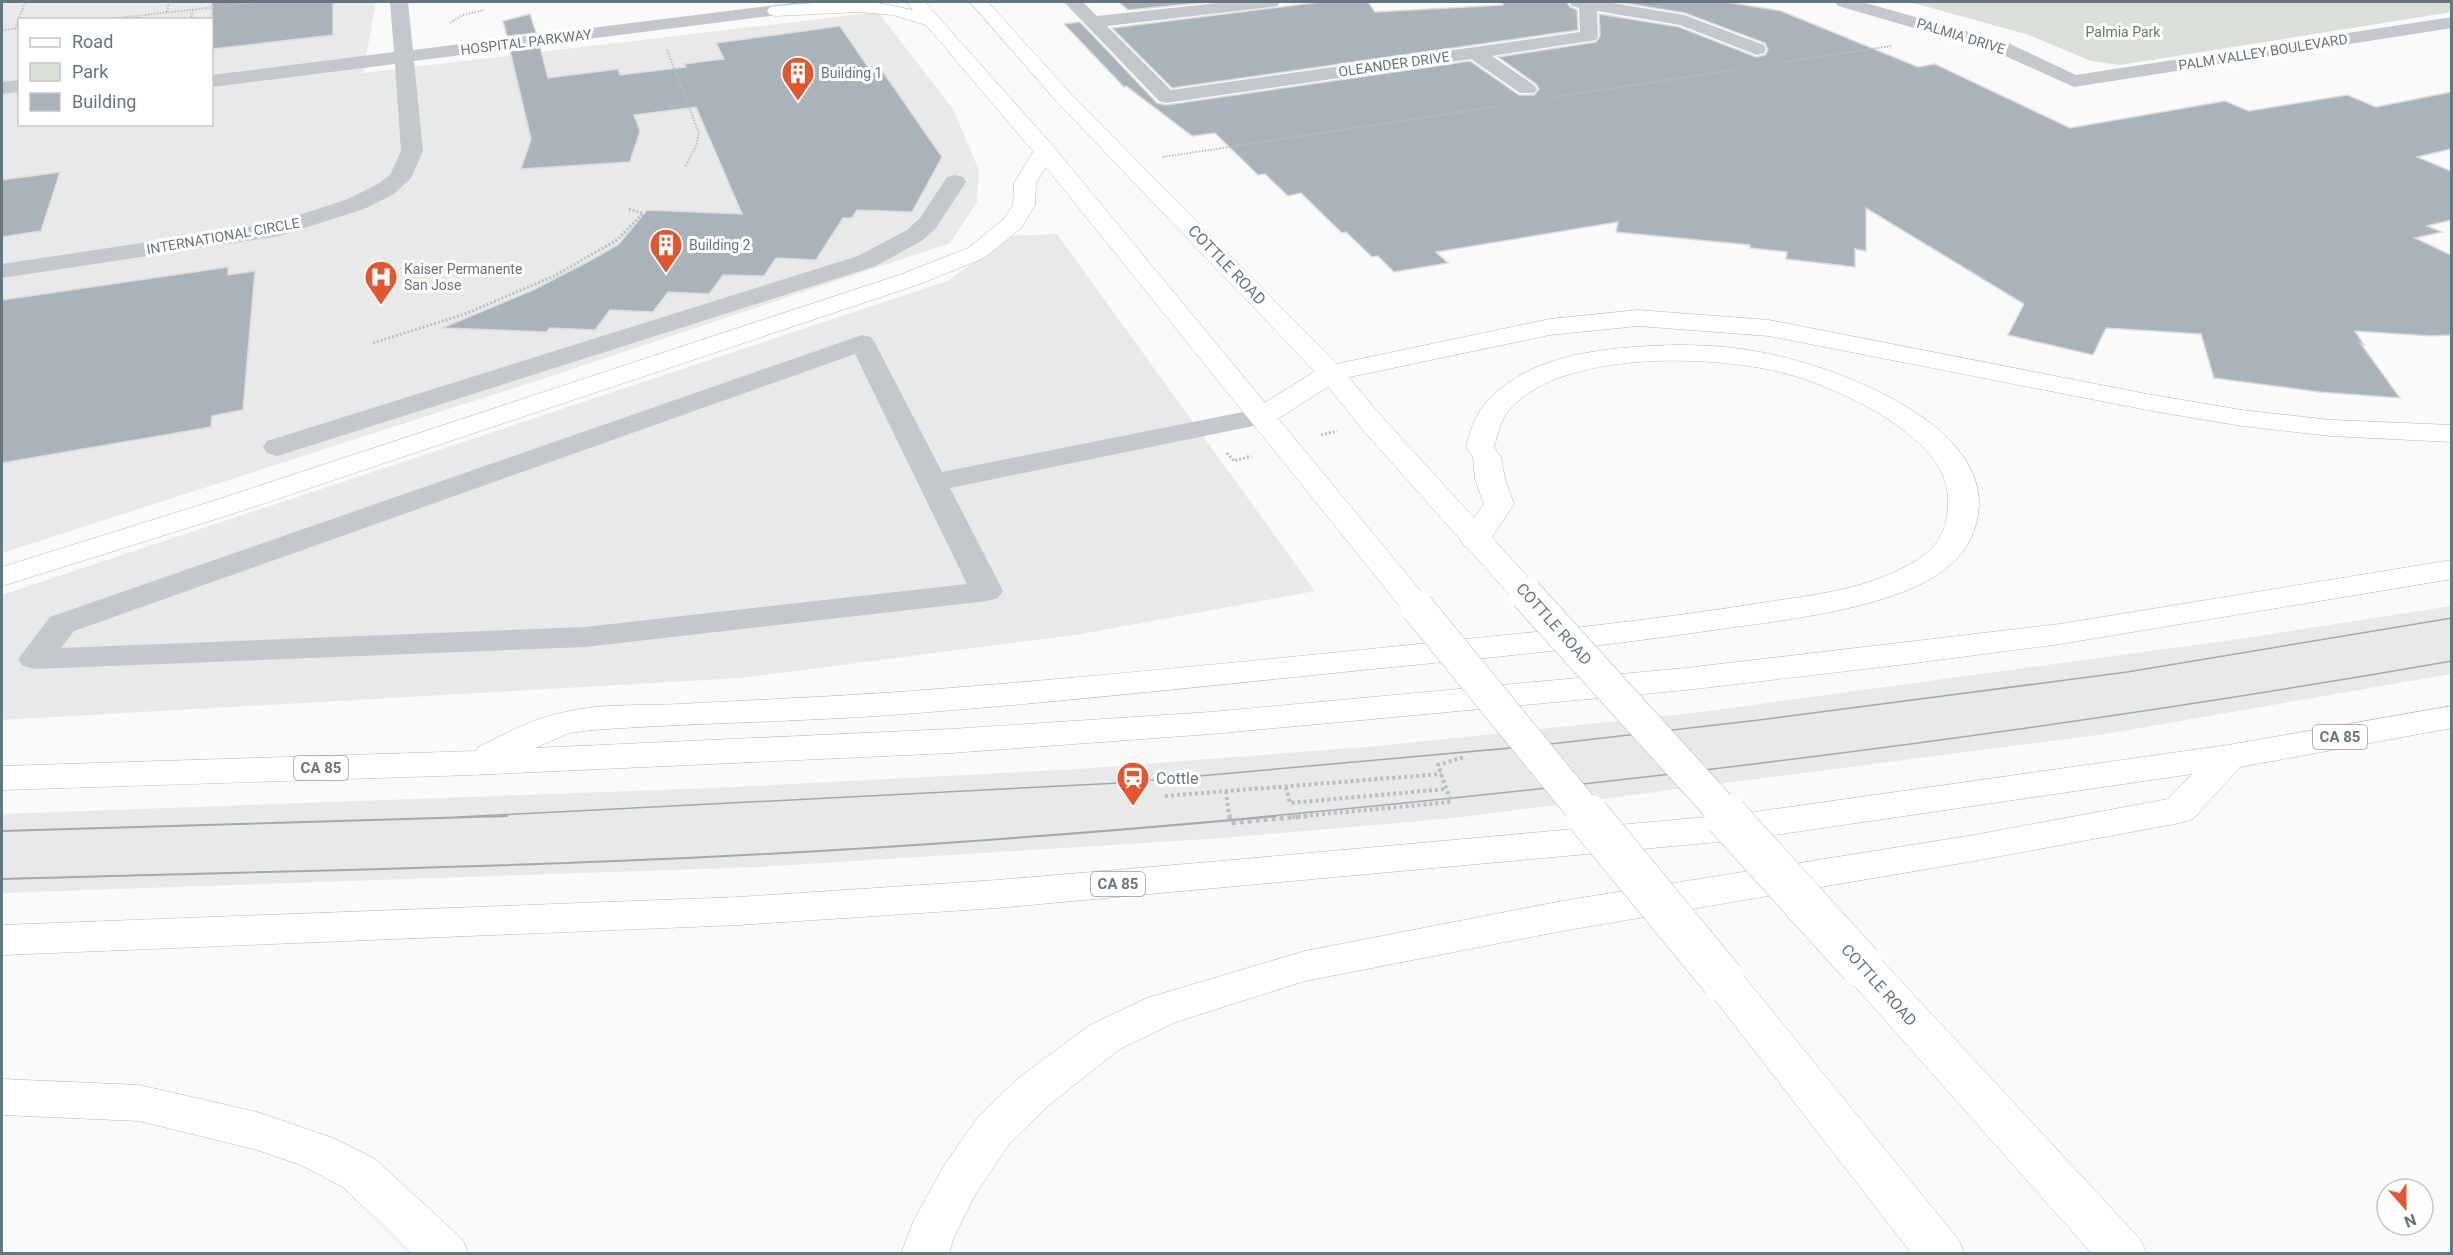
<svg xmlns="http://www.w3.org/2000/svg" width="2453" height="1255" font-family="Roboto,sans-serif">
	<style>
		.built { fill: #e8e9e9; fill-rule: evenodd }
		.green { fill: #dadfd7 }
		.building { fill: #aab3b9; stroke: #dcdcda; stroke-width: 1.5 }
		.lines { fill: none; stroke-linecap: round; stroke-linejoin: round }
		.major-casing { stroke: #b5babe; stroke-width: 1 }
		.highway-casing { stroke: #b4b9bd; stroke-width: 1 }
		.path-far2 { stroke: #bbbfc2; stroke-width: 2; stroke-dasharray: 1.5 1.5; stroke-linecap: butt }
		.path-far1 { stroke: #bbbfc2; stroke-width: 3; stroke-dasharray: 2 2; stroke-linecap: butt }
		.path { stroke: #bbbfc2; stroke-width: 4; stroke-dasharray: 3 3; stroke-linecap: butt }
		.minor { fill: #c3c8cc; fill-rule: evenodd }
		.major { fill: #fff; fill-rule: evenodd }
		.highway { fill: #fff; fill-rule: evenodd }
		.tram-far1 { stroke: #a2aab0; stroke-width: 1.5 }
		.tram { stroke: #a2aab0; stroke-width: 2 }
		.major-bridge-far1-casing { stroke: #b5babe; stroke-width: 34; stroke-linecap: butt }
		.major-bridge-casing { stroke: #b5babe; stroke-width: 44; stroke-linecap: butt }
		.path-bridge-far1 { stroke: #bbbfc2; stroke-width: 4; stroke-dasharray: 3 3; stroke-linecap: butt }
		.path-bridge { stroke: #bbbfc2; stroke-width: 4.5; stroke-dasharray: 4 4; stroke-linecap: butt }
		.major-bridge-far1 { stroke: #fff; stroke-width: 33 }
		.major-bridge { stroke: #fff; stroke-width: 43 }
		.labels { text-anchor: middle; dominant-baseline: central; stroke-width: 6; stroke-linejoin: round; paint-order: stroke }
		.far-park-label { font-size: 14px; fill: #687a64; stroke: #fff }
		.far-street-label { font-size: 14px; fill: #657683; stroke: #fff }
		.far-poi-label { font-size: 14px; fill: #657683; stroke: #fff; text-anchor: start }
		.shield { fill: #fff; stroke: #939fa8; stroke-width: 1.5 }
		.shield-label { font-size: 15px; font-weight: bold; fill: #657683 }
		.street-label { font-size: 16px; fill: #657683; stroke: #fff }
		.poi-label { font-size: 16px; fill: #657683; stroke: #fff; text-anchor: start }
	</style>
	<rect width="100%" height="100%" fill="#fafaf8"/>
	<!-- built -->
	<path class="built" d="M2,2H376L363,73L878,12L953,109L979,170L977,202L950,243L570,370L2,553ZM20,20H212V124H20Z
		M1057,234L1315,591L1081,634L741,678L2,720V595L947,281L1013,236Z
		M2451,606V674L2105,734L1455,818L1224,838L759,867L2,893V814L714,788L1078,769L1378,746L1693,713L2246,638Z"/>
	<!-- green -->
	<path class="green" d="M1910,2H2451L2452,12L2120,65L2091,61L2029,35Z"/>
	<!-- building -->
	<path class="building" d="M212,2H333V35L212,49Z
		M1119,2H1210L1128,10Z
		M1321,2H1368L1375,12L1503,5V2H1567L1570,7L1577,10L1578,30L1172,88L1112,28Z
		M1618,2H1726L1781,11L1918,67L1935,64L2070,128L2225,101L2249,111L2347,95L2376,107L2451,92V149L2417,157L2451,171V220L2427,226L2442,232L2415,238L2451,255V335L2432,336L2355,331L2364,345L2361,344L2400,398L2319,392L2214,378L2201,334L2106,328L2093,355L2008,335L2024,304L1866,208V251L1855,249V267L1786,259L1787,252L1750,248V245L1616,232L1618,222L1436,252L1448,263L1394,272L1378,256L1372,257L1346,232L1342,233L1301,193L1288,196L1265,174L1258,175L1215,133L1192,136L1126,86L1124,87L1064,24L1080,22L1157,103L1166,105L1470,61L1519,95H1534L1539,89L1536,84L1498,57L1596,42L1600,36L1599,14L1679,27L1756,57L1765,55L1768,50L1765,43L1685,13Z
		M530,14L536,33L507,36L503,21Z
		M840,26L868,67L879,66L942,157L912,212L857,210L852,218H843L816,260L776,258L764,276L723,275L709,294L668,292L653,312L610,310L595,330L550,328L546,332L442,328L533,290L593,259L619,244L647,210L742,214L696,107L634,115L640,131L630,162L521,169L531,139L510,51L540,47L548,78L618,69L620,75L686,67L684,64L724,59L716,43Z
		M60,172L41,231L2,237V180Z
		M228,267V275L255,271L243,410L212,416L211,427L2,463V300Z"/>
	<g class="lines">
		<!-- major casing -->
		<g class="major-casing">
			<path id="major" d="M827,2H873L913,10L907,2H925L1053,146L1428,600L1433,607L1428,614L1417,617L1406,614L1037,156L926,25L893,15L859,12L776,16L770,15L767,11L770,7L776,6Z
				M970,2H988L1071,94L1340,367L1383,418L1537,587L1542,594L1537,601L1526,604L1515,601L1363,430L1322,379L1057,102Z
				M1861,950L1876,954L2140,1239L2147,1254H2092L1846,976L1840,965L1846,954Z
				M1723,964L1738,969L1958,1239L1965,1254H1912L1708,991L1702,980L1708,969Z"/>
		</g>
		<!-- highway casing -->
		<g class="highway-casing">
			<path id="highway" d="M1045,145L1053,146L1056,151L1036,183L1035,205L1021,228L984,258L920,284L232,514L2,586V567L210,502L902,274L968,248L1004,219L1013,205L1014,183L1037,146Z
				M1638,310L1769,320L2147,394L2242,410L2331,420L2452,425V442L2331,436L2242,426L2147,410L1769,336L1638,326L1550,335L1340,379L1273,422L1263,424L1253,422L1249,416L1253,410L1322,367L1550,319Z
				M1675,345C1700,345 1724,346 1748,350C1818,360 1975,414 1979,500C1979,525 1970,548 1951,564C1902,610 1773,621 1707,631C1623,643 1539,653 1454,661C1267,679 1080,701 892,715C792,722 692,723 592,730L569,733L535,748L951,729L1211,712L1686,668L2060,624L2452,560V579L2060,644L1907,664L1686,690L1211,734L951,753L471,775L2,790V766L476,751L478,747C507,733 534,718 565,712C602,703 642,706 680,704C753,700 826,697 898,692C1075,679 1252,661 1429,643C1491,636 1553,631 1616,623C1664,617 1712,611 1760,603C1814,595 1874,589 1920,558C1939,546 1947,528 1948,506C1950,467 1923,444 1894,423C1859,400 1820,382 1780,372C1710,355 1562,350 1510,409C1501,419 1498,434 1494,447L1501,457L1505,479L1514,504L1486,546L1475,548L1464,546L1460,539L1484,504L1475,479L1473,457L1466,447C1471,428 1478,408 1493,395C1540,351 1615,347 1675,345Z
				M2452,706V728L2240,767L2193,819L2180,823L1974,861L1562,931L1305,981L1176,1022L1120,1049L1049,1105L1009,1144L975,1195L953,1239L949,1254H901L913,1222L943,1167L977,1118L1017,1079L1090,1025L1147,998L1305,951L1562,901L1974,835L2168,799L2192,774L1740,840L997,908L739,925L2,955V925L739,897L997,880L1221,861L1740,814L2228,745Z
				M2,1079L139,1085L257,1112L333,1138L375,1159L462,1239L469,1254H412L343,1187L301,1165L257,1150L139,1121L2,1115Z"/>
		</g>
		<!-- path-far2 -->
		<path class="path-far2" d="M167,12L169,2
			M100,20L261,2
			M191,20L193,9
			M450,23L463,15L484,10
			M15,29L25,2
			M2,30L20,28
			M667,50L699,133L696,146L685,167
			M1783,62L1891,46
			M1554,97L1734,70
			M669,107L689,104
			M1163,157L1500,106"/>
		<!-- path-far1 -->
		<path class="path-far1" d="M373,343L465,314L554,276L617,240L643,213L628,209
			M1321,435L1337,431
			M1227,453L1234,461L1251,456"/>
		<!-- path -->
		<path class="path" d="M1286,787L1290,803L1446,789
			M1226,791L1228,809
			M1165,796L1441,774"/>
		<!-- minor -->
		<path class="minor" d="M390,2H408L413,50L801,2H849L846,6L840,7L414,61L423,151L411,178L394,194L364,209L279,236L2,278V264L275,223L348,199L378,184L390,175L401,151L395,64L212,87V75L394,52Z
			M1064,2H1083L1097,16L1227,2H1280L1277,6L1271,7L1107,26L1171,90L1580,32L1579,8L1572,6L1569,2H1607L1684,15L1764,45L1766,49L1764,53L1757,55L1680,25L1597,11L1598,36L1596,40L1492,56L1534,85L1537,89L1534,93H1520L1471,59L1166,103L1159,101Z
			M1835,2H1862L2008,43L2076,75L2452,17V28L2074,87L1994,51L1838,6Z
			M20,80V92L2,94V82Z
			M955,175L963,177L966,182L936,228L923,240L876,266L287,453L277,456L267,453L263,447L267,441L858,256L907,230L920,218L947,177Z
			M862,335L871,337L875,343L942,472L1263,408L1273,410L1277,416L1273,422L1263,424L950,488L1003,591L998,598L987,601L585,647L35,669L23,666L18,659L50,617ZM855,354L967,584L585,627L61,648L74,631Z"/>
		<!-- major -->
		<use href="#major" class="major"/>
		<!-- highway -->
		<use href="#highway" class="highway"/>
		<!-- tram-far1 -->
		<path class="tram-far1" d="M458,817L1120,783L1533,746L1759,720L2127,672L2452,618
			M1260,817C1659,780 2057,730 2452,661"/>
		<!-- tram -->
		<path class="tram" d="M2,831L507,816
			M2,879C243,872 485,868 726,856C909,847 1093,833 1276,816"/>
		<!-- major-bridge-far1 casing -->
		<g class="major-bridge-far1-casing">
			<path id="major-bridge-far1" d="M1526,594L1728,817
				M1417,607L1589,817"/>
		</g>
		<!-- major-bridge casing -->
		<g class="major-bridge-casing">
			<path id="major-bridge" d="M1588,816L1723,980
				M1726,816L1861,965"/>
		</g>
		<!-- path-bridge-far1 -->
		<path class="path-bridge-far1" d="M1228,809L1230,817
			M1292,817L1451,802L1438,765L1464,757"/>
		<!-- path-bridge -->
		<path class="path-bridge" d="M1229,816L1231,823L1308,816"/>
		<!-- major-bridge-far1 -->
		<use href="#major-bridge-far1" class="major-bridge-far1"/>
		<!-- major-bridge -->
		<use href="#major-bridge" class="major-bridge"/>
	</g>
	<!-- icons -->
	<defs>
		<g id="building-pin" transform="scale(1.725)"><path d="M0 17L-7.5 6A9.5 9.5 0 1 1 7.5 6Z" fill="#e4572e" stroke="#fff"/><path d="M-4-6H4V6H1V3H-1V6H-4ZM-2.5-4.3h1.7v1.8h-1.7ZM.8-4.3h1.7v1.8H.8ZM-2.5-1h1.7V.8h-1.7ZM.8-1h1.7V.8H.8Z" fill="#fff"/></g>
		<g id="hospital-pin" transform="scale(1.725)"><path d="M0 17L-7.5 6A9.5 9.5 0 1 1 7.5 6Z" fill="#e4572e" stroke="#fff"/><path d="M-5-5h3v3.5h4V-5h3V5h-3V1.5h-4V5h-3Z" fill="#fff"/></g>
		<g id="station-pin" transform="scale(1.725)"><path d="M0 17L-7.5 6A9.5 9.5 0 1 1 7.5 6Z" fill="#e4572e" stroke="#fff"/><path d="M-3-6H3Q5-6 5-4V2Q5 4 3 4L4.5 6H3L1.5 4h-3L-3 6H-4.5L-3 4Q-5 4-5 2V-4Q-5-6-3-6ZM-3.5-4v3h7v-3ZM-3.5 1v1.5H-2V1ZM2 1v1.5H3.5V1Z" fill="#fff"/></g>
	</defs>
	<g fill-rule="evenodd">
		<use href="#building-pin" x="798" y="73"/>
		<use href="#building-pin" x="666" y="245"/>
		<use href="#hospital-pin" x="381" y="277"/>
		<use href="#station-pin" x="1133" y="778"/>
	</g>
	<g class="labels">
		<!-- far-park labels -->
		<g class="far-park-label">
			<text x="2123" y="32">Palmia Park</text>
		</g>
		<!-- far-street labels -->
		<g class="far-street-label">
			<text transform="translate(1961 36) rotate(17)">PALMIA DRIVE</text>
			<text transform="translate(526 42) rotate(-7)">HOSPITAL PARKWAY</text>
			<text transform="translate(2263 52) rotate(-9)">PALM VALLEY BOULEVARD</text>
			<text transform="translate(1394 64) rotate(-8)">OLEANDER DRIVE</text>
			<text transform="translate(223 236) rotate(-10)">INTERNATIONAL CIRCLE</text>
		</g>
		<!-- far-poi labels -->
		<g class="far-poi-label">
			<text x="821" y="73">Building 1</text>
			<text x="689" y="245">Building 2</text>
			<text x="404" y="269">Kaiser Permanente<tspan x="404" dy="16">San Jose</tspan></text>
		</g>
		<!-- shield labels -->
		<g class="shield">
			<rect x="2313" y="725" width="54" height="24" rx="4.5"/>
			<rect x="294" y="756" width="54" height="24" rx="4.5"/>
			<rect x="1091" y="872" width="54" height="24" rx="4.5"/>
		</g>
		<g class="shield-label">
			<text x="2340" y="737">CA 85</text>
			<text x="321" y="768">CA 85</text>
			<text x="1118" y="884">CA 85</text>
		</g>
		<!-- street labels -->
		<g class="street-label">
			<text transform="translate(1227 265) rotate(46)">COTTLE ROAD</text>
			<text transform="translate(1554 624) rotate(48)">COTTLE ROAD</text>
			<text transform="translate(1879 985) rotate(48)">COTTLE ROAD</text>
		</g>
		<!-- poi labels -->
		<g class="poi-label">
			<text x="1156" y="778">Cottle</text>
		</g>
	</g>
	<!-- border -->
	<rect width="2453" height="1255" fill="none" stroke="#657683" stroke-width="6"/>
	<!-- legend -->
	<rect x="18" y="18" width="195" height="108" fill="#ffffff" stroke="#c1c8cd" stroke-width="1.5"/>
	<rect x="30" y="38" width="30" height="9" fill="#ffffff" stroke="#c1c8cd" stroke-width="1.5"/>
	<text x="72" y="48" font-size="18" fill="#657683">Road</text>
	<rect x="30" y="63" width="30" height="18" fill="#dadfd7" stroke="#c1c8cd" stroke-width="1.5"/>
	<text x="72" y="78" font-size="18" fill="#657683">Park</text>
	<rect x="30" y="93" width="30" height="18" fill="#aab3b9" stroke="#c1c8cd" stroke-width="1.5"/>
	<text x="72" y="108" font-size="18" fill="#657683">Building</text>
	<!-- north arrow -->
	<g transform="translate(2405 1207) rotate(159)"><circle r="28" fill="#ffffff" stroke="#c1c8cd" stroke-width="1.5"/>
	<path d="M0-4.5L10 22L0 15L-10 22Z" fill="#e4572e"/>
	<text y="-9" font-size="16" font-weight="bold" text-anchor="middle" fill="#657683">N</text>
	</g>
</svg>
